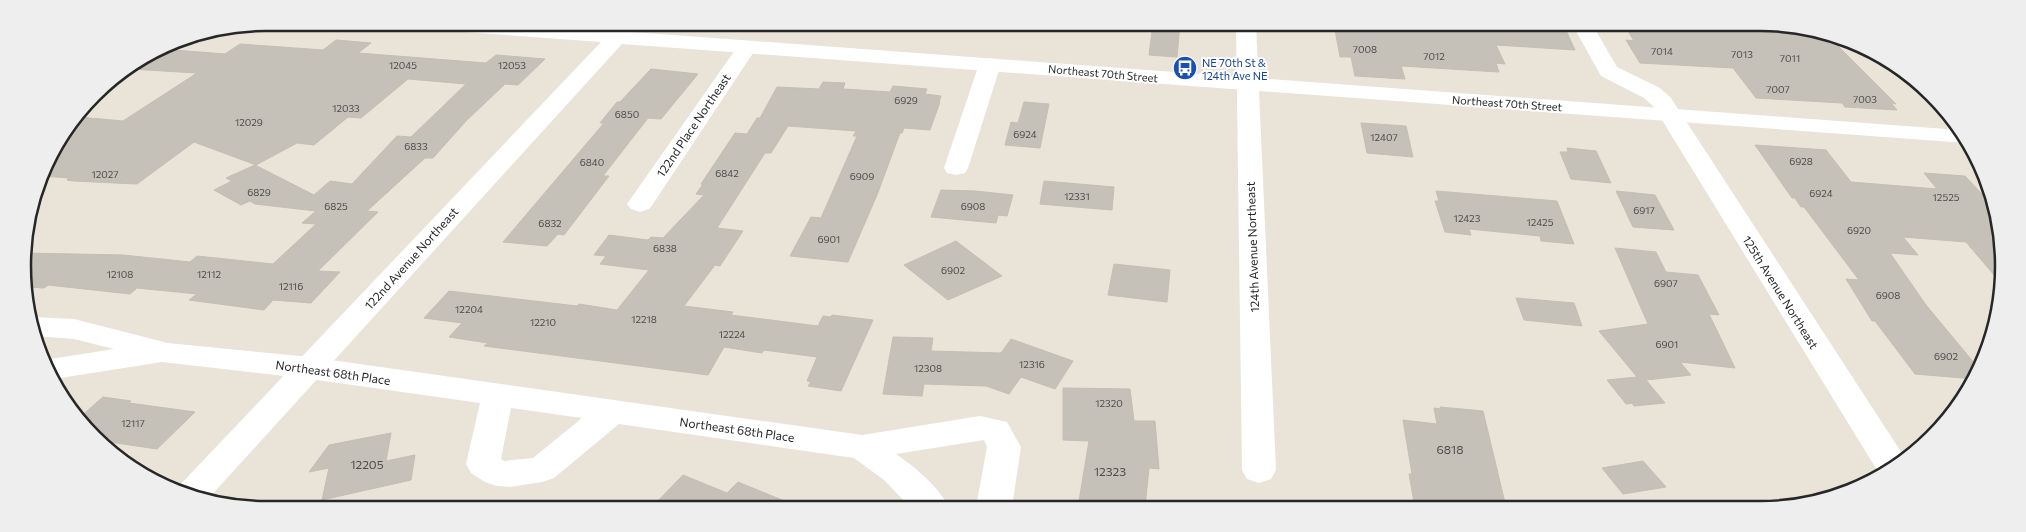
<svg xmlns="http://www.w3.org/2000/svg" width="2026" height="532" font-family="Commissioner,sans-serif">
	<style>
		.building { fill: #c5c0b8; stroke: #c4bfb2 }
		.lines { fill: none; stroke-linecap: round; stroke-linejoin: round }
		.street { fill: #fff; fill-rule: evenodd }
		.secondary { fill: #fff; fill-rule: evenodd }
		.labels { text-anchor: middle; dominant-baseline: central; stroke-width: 4; stroke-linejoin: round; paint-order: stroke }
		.number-label { font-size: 10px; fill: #4e4d4b }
		.far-transit-label { font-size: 11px; fill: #164399; stroke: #fff; text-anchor: start }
		.far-street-label { font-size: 11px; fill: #272727; stroke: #fff }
		.street-label { font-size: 12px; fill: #272727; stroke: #fff }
		.near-number-label { font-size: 12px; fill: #4e4d4b }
		.rim { fill: none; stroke: #272727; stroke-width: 2.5 }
	</style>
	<rect width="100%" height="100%" fill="#eae3d7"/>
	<!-- building -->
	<path class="building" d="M1153,24H1180L1177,57L1149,55Z
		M1334,24H1563L1575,50L1496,45L1505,64L1496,63L1499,72L1401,66L1405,79L1355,76L1351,57H1340Z
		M1624,24L1792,25L1830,38L1896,104L1891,103L1897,110L1845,107L1842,103L1756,98L1733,68L1640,63L1626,40L1634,41Z
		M336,40L371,43L358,53L486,63L496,55L545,59L518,85L505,84L466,121L433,158H425L367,211L378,212L318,271L340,272L311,303L273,300L264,310L189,300L197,294L137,288L130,294L48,285L44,288L28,287L23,253L123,255L190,262L197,256L273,264L316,224L302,223L316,211L255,204L250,201L241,205L214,190L232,181L226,178L255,165L314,195L330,181L352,184L397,136L411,137L466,84L408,79L361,118L348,117L314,145L297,143L256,165L194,142L137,184L73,181L67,180L69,178L43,176L47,159L79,117L123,121L197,73L130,69L161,49L225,54L240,44L323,50Z
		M651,69L698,74L661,119L648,118L603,176H609L564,235L558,234L547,246L503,242L604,123H600L617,102H620Z
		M823,82L845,83L843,89L890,92L893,86L927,89L925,94L941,96L939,102H940L930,130L904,128L902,133H900L877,195L848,262L790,256L811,217L821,218L857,136H853L856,131L788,126L771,153H765L717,228L743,231L720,266L715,265L684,306L733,312L731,315L818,326L823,316L831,317L832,315L873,320L841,391L808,386L811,382L807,381L817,357L764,350L762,353L724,347L708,375L484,346L488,343L449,337L462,323L424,318L449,291L577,306L579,304L617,310L649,270L600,264L606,256L594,255L609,235L648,240L651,237L663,238L704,195L696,194L703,184H701L735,133L747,134L757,118H760L777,87L819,89Z
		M1024,102L1049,104L1040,148L1005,145L1011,122L1018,123Z
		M1361,123L1406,126L1413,157L1367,153Z
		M1755,145L1826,150L1851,182L1937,189L1924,173L1965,176L1996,209L2000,282L1966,242L1903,237L1918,255L1890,253L1926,305L1980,370L1975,379L1915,374L1875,321H1872L1846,279L1859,280L1804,207H1801L1795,198H1792Z
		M1567,148L1596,151L1611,183L1571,179L1560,152H1568Z
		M1044,181L1114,187L1112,210L1040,204Z
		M941,190L975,191L1013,195L1007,216L998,215L996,223L931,217Z
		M1436,191L1557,201L1574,244L1541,241L1540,236L1469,229L1471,235L1445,232L1435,201H1439Z
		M1616,191L1655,195L1674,230L1633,227Z
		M956,241L1002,276L948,300L904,265Z
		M1615,248L1656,252L1666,272L1698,275L1719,315L1709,314L1735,368L1680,362L1691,375L1646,380L1665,403L1634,406L1632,403L1626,404L1607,380L1637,377L1599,331L1648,324Z
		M1114,264L1170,270L1167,302L1108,295Z
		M1516,298L1574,303L1582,326L1524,320Z
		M893,337L933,338L931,351L1001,353L1011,339L1073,361L1055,389L1021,377L1009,394L986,386L924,384L922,396L883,394Z
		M1063,388L1130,389L1134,421H1155L1159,469L1149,468L1145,507H1078L1089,441L1063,440Z
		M103,397L131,401L129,403L195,412L157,449L103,441L78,419Z
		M1440,407L1483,411L1506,507H1460L1414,502L1409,474H1412L1403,420L1437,424L1434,408L1441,409Z
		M391,433L386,461L415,455L411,480L322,500L329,468L309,472L329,445Z
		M1643,461L1666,487L1623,494L1602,468Z
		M683,475L727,493L738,482L799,507H652Z"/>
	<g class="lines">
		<!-- street -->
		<path class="street" d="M1236,24H1256L1276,470L1271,479L1259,483L1247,479L1242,470Z
			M1572,24H1592L1617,67L1660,88L1671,98L1905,458L1880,475L1654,107L1644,98L1601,76Z
			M747,41L754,43L757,47L653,204L649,209L640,212L631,209L627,204L740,43Z
			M990,58L997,60L1001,64L968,168L965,173L956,175L947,173L944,168L979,64L983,60Z
			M32,317L74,319L168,343L310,357L862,435L980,416L1007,422L1021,447L1012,507H976L987,447L984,440L896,454C915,467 938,486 949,507H910L884,480L854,458L619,424L554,478L542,482L510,487L497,486L485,482L471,473L466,464L480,403L310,379L162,362L54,379L44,360L114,349L74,339L34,336ZM511,408L582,418L533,458L504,461L501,459Z"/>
		<!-- secondary -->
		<path class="secondary" d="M413,23H502L612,31L619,24L630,23L636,28L633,32L1959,130L1966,143L622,44L208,499L177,488L601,42L423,29L416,27Z"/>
	</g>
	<!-- icons -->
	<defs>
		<g id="bus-disc" transform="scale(1.25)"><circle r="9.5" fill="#1a4fb4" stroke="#fff"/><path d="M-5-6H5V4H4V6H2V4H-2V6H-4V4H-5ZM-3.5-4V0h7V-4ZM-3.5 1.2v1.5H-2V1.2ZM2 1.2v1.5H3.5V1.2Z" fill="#fff"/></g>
	</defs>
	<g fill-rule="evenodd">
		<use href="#bus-disc" x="1185" y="68"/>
	</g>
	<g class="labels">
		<!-- number labels -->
		<g class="number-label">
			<text x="1365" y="49">7008</text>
			<text x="1662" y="51">7014</text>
			<text x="1742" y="54">7013</text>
			<text x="1434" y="56">7012</text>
			<text x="1790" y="58">7011</text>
			<text x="403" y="65">12045</text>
			<text x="512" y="65">12053</text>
			<text x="1778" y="89">7007</text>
			<text x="1865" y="99">7003</text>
			<text x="906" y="100">6929</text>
			<text x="346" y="108">12033</text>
			<text x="627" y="114">6850</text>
			<text x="249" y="122">12029</text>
			<text x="1025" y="134">6924</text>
			<text x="1384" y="137">12407</text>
			<text x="416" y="146">6833</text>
			<text x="1801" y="161">6928</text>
			<text x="592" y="162">6840</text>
			<text x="727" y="173">6842</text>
			<text x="105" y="174">12027</text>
			<text x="862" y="176">6909</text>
			<text x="259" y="192">6829</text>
			<text x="1821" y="193">6924</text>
			<text x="1077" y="196">12331</text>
			<text x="1946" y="197">12525</text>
			<text x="336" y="206">6825</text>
			<text x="973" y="206">6908</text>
			<text x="1644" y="210">6917</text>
			<text x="1467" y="218">12423</text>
			<text x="1540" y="222">12425</text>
			<text x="550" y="223">6832</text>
			<text x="1859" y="230">6920</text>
			<text x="829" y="239">6901</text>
			<text x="665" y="248">6838</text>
			<text x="953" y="270">6902</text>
			<text x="120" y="274">12108</text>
			<text x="209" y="274">12112</text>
			<text x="1666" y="283">6907</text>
			<text x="291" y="286">12116</text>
			<text x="1888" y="295">6908</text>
			<text x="469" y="309">12204</text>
			<text x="644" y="319">12218</text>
			<text x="543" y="322">12210</text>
			<text x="732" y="334">12224</text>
			<text x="1667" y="344">6901</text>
			<text x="1946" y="356">6902</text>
			<text x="1032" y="364">12316</text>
			<text x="928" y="368">12308</text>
			<text x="1109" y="403">12320</text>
			<text x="133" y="423">12117</text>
		</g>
		<!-- far-transit labels -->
		<g class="far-transit-label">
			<text x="1202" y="62">NE 70th St &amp;<tspan x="1202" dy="13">124th Ave NE</tspan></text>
		</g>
		<!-- far-street labels -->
		<g class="far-street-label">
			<text transform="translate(1103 73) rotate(5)">Northeast 70th Street</text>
			<text transform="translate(1507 103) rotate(4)">Northeast 70th Street</text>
		</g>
		<!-- street labels -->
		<g class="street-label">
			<text transform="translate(693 125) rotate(-56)">122nd Place Northeast</text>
			<text transform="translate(1252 247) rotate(-92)">124th Avenue Northeast</text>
			<text transform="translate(411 258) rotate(-48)">122nd Avenue Northeast</text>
			<text transform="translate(1781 292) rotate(58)">125th Avenue Northeast</text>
			<text transform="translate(333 372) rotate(8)">Northeast 68th Place</text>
			<text transform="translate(737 429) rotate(8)">Northeast 68th Place</text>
		</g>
		<!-- near-number labels -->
		<g class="near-number-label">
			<text x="1450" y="449">6818</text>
			<text x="367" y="464">12205</text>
			<text x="1110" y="471">12323</text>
		</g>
	</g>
	<!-- crop -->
	<path d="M0 0H2026V532H0ZM266 31H1760A235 235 0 0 1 1995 266V266A235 235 0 0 1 1760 501H266A235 235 0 0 1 31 266V266A235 235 0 0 1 266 31Z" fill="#eee" fill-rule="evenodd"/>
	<path class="rim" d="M266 31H1760A235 235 0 0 1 1995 266V266A235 235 0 0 1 1760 501H266A235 235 0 0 1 31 266V266A235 235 0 0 1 266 31Z"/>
</svg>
